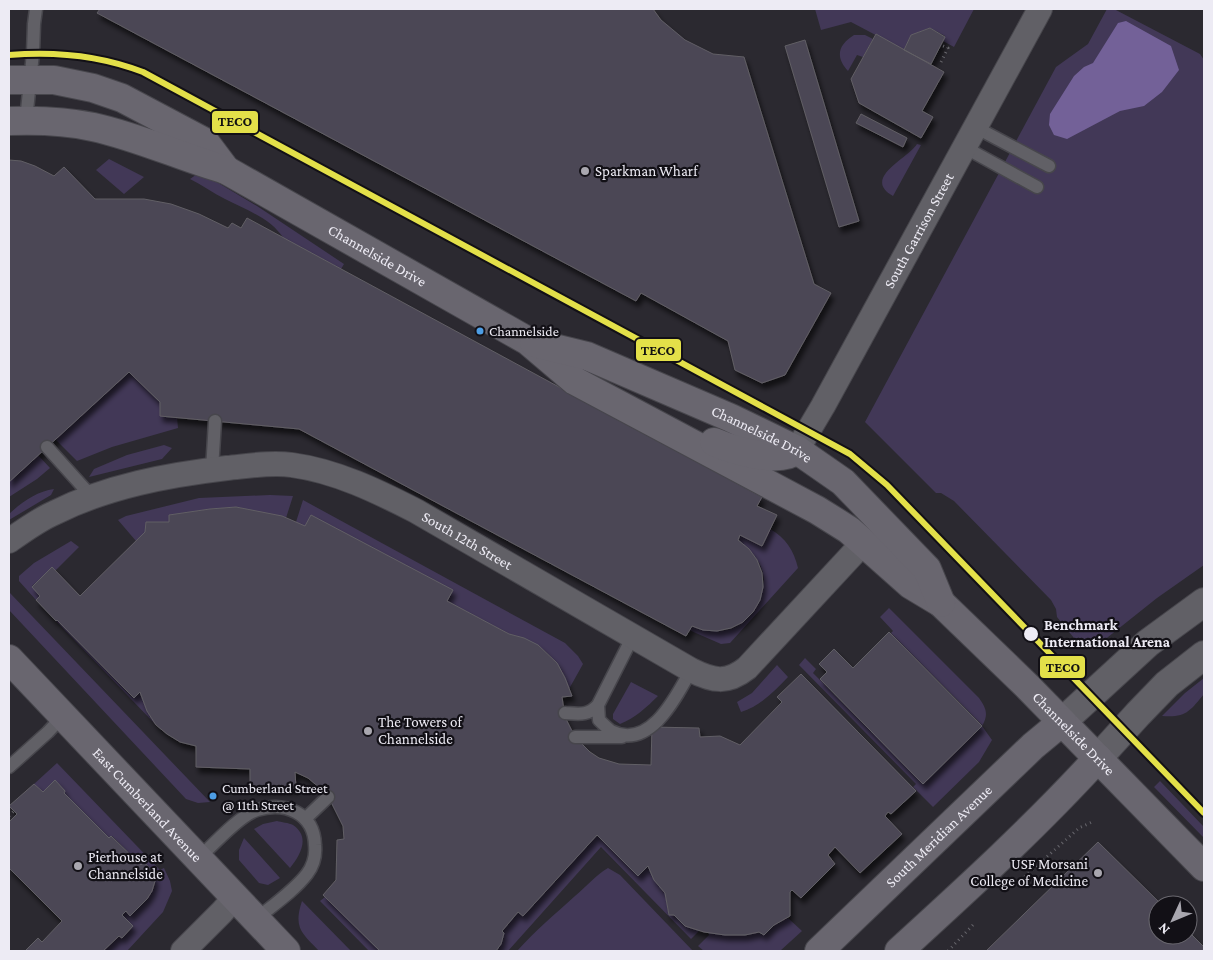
<svg xmlns="http://www.w3.org/2000/svg" width="1213" height="960" font-family="'Crimson Pro',serif">
	<style>
		.green { fill: #423857 }
		.water { fill: #736198 }
		.building { fill: #4b4654; stroke: #615f65; filter: url(#shadow) }
		.lines { fill: none; stroke-linecap: round; stroke-linejoin: round }
		.service-casing { stroke: #47464c; stroke-width: 15 }
		.minor-casing { stroke: #47464c; stroke-width: 26 }
		.tertiary-casing { stroke: #47464c; stroke-width: 30 }
		.secondary-casing { stroke: #47464c; stroke-width: 30 }
		.path { stroke: #67666c; stroke-width: 3; stroke-dasharray: 1 4; stroke-linecap: butt }
		.service { stroke: #616066; stroke-width: 12 }
		.minor { stroke: #616066; stroke-width: 24 }
		.tertiary { stroke: #616066; stroke-width: 28 }
		.secondary { stroke: #69666f; stroke-width: 28 }
		.tram-1-casing { stroke: #121016; stroke-width: 10 }
		.tram-1 { stroke: #e3e049; stroke-width: 6 }
		.poi-dot { fill: #a9a7af; stroke: #121016; stroke-width: 2 }
		.bus-dot { fill: #4d9ee5; stroke: #121016; stroke-width: 2 }
		.stop-dot { fill: #edebf4; stroke: #121016; stroke-width: 2 }
		.labels { text-anchor: middle; dominant-baseline: central; stroke-width: 4.5; stroke-linejoin: round; paint-order: stroke }
		.bus-label { font-size: 14px; fill: #edebf4; stroke: #121016; text-anchor: start }
		.poi-label { font-size: 15px; fill: #edebf4; stroke: #121016; text-anchor: start }
		.street-label { font-size: 15px; fill: #edebf4; stroke: #121016 }
		.stop-label { font-size: 15px; font-weight: bold; fill: #edebf4; stroke: #121016; text-anchor: start }
		.line-badge { stroke: #121016; stroke-width: 2 }
		.pale-badge-label { font-size: 14px; text-anchor: middle; font-weight: bold; fill: #111 }
	</style>
	<defs>
		<filter id="shadow"><feDropShadow dx="3" dy="5.5" stdDeviation="2.5" flood-color="#0009"/></filter>
	</defs>
	<rect width="100%" height="100%" fill="#2b2930"/>
	<!-- green -->
	<path class="green" d="M815,9H974L954,47L943,41L945,36L930,28L911,35L904,50L851,22L821,30Z
		M1107,9H1114L1200,54L1204,60V565L1157,598L1093,649H1084L1078,643L1057,617L1056,609L1051,600L954,501L941,493H936L865,422L1056,67L1088,44Z
		M854,35H865L873,39L863,57L857,55L848,71C835,57 838,45 854,35Z
		M917,144L921,145L893,196C861,178 909,158 917,144Z
		M109,159L144,177L124,194L96,170Z
		M200,172L257,206L344,264L341,269L284,239C271,218 246,210 225,199C213,193 202,185 190,179Z
		M129,372L160,402L161,416L177,417L178,428L112,447L77,461L55,439Z
		M164,445L172,448L162,459L89,477L94,469L127,455Z
		M38,455L50,468L37,479L9,497V482Z
		M54,489L51,495L9,520V514C21,503 37,491 54,489Z
		M270,495L293,496L286,518L236,507L210,509L170,515L169,522H146L145,532L136,541L118,520L126,516L199,498Z
		M303,500L565,643L578,656L583,664L569,689C558,657 541,643 509,634L296,522Z
		M770,529C786,538 794,551 798,568L730,643L721,644L689,630L692,626C707,631 731,635 743,621C747,616 750,609 753,604C756,599 762,592 763,586C767,567 752,551 738,540L740,535L762,546Z
		M71,541L79,547L55,571L52,568L32,586L40,596L36,600L19,581V576L34,563Z
		M10,593L210,802L198,803L186,799L9,610Z
		M889,608L979,698C986,708 989,714 982,726L992,740L979,762L933,807L913,787L916,784L799,665L805,658L816,669L813,673L923,784L982,725L891,633L893,631L880,617Z
		M57,620L133,698L140,692L147,711L156,725L56,621Z
		M777,665L788,677C775,691 760,706 741,712L737,702L752,693Z
		M1204,678V694C1190,711 1186,718 1162,716L1185,693Z
		M631,682L658,696C647,707 635,718 620,724L613,719V714Z
		M57,763L160,870L164,868L170,881L172,891L163,912L127,951H103L119,936L122,938L133,927L122,915L126,911L130,916C148,898 165,886 144,862L141,865L112,836L109,838L64,793L65,791L55,780L43,792L34,784Z
		M1160,781L1204,827V838L1154,787Z
		M277,821C281,822 289,823 293,825C311,837 300,856 290,868L254,829L263,824Z
		M597,835L638,876L648,866L654,880L665,893L669,915H674L685,926L700,930L691,939L601,847L508,951H496L501,944L504,933L502,931L518,912Z
		M244,838L280,878L268,885L259,883L239,860V850Z
		M608,868L620,875L693,951H517C535,931 555,914 575,896C586,887 596,875 608,868Z
		M325,897L343,915L344,914L380,951H369L320,901Z
		M302,901L351,951H319C302,933 293,928 302,901Z
		M788,918L802,931L780,951H704L698,946L709,935V932C745,938 756,934 788,918Z"/>
	<!-- water -->
	<path class="water" d="M1126,21L1171,46L1179,70L1162,92L1144,106L1120,111L1067,139L1054,135L1049,125L1050,114L1074,76L1084,67L1093,63L1118,23Z"/>
	<!-- building -->
	<path class="building" d="M100,9H653L661,20L685,40L713,54L744,57L814,284L831,293L785,375L762,383L735,370L728,341L641,293L636,301L97,13Z
		M930,28L945,37L931,64L904,50L911,35Z
		M876,34L944,72L922,111L933,117L921,138L859,103L851,79Z
		M805,40L859,221L839,227L785,46Z
		M861,114L907,138L903,147L856,123Z
		M9,160L21,161L35,166L54,176L64,167L95,199H144L171,204L199,214L228,228L232,223L241,228L247,218L762,497L757,506L777,515L762,546L740,535L738,540L749,549L757,560L762,573L763,587L760,600L753,612L743,622L731,628L717,631L703,630L692,626L686,636L299,429L160,416V402L129,372L9,482Z
		M236,507L282,516L305,526L311,515L453,590L447,601L509,634L524,638L538,645L557,663L565,678L572,696L562,697L565,717L575,737L590,752L599,758L619,764L651,765L652,727L699,728L700,737L720,736L740,745L782,702L777,697L801,674L916,791L891,814L888,812L885,816L902,834L860,873L835,847L828,855L835,864L801,898L792,890L790,892V916L774,925L764,935L759,932L745,935H725L704,932L685,926L674,915H669L665,893L654,880L648,866L638,876L597,835L523,916L518,912L502,931L504,933L501,944L496,951H380L323,895L336,880L337,840L344,839L343,826L332,804L321,789L308,778L295,772L296,788H250V769L196,767V746L180,742L167,734L156,725L147,711L140,692L134,698L57,620L56,621L36,600L40,596L32,587L52,567L80,596L145,532L146,522H169V515L210,509Z
		M889,632L982,726L923,784L820,679L827,672L819,664L834,649L853,668Z
		M55,780L65,791L64,793L109,838L111,836L141,865L144,862L152,871L155,881L152,891L147,899L130,916L126,911L122,915L133,926L122,938L119,936L103,951H25L38,938L42,942L62,921L9,868V822L17,814L9,806L34,784L43,792Z
		M1098,842L1162,905H1158V935H1188V931L1204,947V951H986Z"/>
	<g class="lines">
		<!-- service casing -->
		<g class="service-casing">
			<path id="service" d="M26,120L33,53L34,24L36,9
				M975,127L1049,166
				M964,147L1037,187
				M47,447L92,497
				M212,470L215,421
				M598,705L599,720C603,724 607,728 611,731C650,751 676,697 691,670
				M565,713C579,714 588,716 598,705L633,636
				M575,737H622
				M9,767L48,732L63,716
				M305,819L328,797
				M198,859C213,845 239,816 257,810C285,801 314,813 315,845C316,855 313,866 307,874C294,891 272,906 255,920"/>
		</g>
		<!-- minor casing -->
		<g class="minor-casing">
			<g id="minor">
				<path id="s1" d="M797,450L823,406L1040,9"/>
				<path id="s2" d="M9,541C23,531 38,520 54,513C108,486 168,475 227,468C248,466 271,462 292,465C336,471 377,491 416,511L691,670C713,681 727,684 747,668L864,542"/>
				<path d="M183,951L222,912L235,897"/>
			</g>
		</g>
		<!-- tertiary casing -->
		<g class="tertiary-casing">
			<path id="tertiary" d="M1062,722L1148,643L1204,602
				M1098,758L1138,714L1167,684L1204,655"/>
		</g>
		<!-- secondary casing -->
		<g class="secondary-casing">
			<g id="secondary">
				<path d="M9,80H54L93,88L122,98L205,142L226,170"/>
				<path id="s3" d="M9,121C37,120 66,121 93,127C139,137 181,157 226,170L528,341L575,381L817,510L849,530L911,585L941,603L1027,686L1204,867"/>
				<path id="s4" d="M534,343L587,356L731,418L797,450L843,482L927,569L941,603"/>
				<path d="M714,442C733,450 779,465 797,450"/>
				<path id="s5" d="M9,659L286,951"/>
				<path id="s6" d="M819,951L1033,746L1062,722"/>
				<path d="M899,951C967,889 1036,826 1098,758"/>
			</g>
		</g>
		<!-- path -->
		<path class="path" d="M941,62L948,48L941,45
			M9,816L14,811
			M1021,880L1079,828L1092,822
			M948,951L973,925"/>
		<!-- service -->
		<use href="#service" class="service"/>
		<!-- minor -->
		<use href="#minor" class="minor"/>
		<!-- tertiary -->
		<use href="#tertiary" class="tertiary"/>
		<!-- secondary -->
		<use href="#secondary" class="secondary"/>
		<!-- tram-1 casing -->
		<g class="tram-1-casing">
			<path id="tram-1" d="M9,55C56,51 99,55 143,72L850,454L887,485L1204,813"/>
		</g>
		<!-- tram-1 -->
		<use href="#tram-1" class="tram-1"/>
	</g>
	<!-- markers -->
	<g class="poi-dot">
		<circle cx="585" cy="171" r="5"/>
		<circle cx="368" cy="731" r="5"/>
		<circle cx="78" cy="866" r="5"/>
		<circle cx="1098" cy="873" r="5"/>
	</g>
	<g class="bus-dot">
		<circle cx="480" cy="331" r="4.5"/>
		<circle cx="213" cy="796" r="4.5"/>
	</g>
	<circle class="stop-dot" cx="1031" cy="634" r="8"/>
	<g class="labels">
		<!-- bus labels -->
		<g class="bus-label">
			<text x="489" y="331">Channelside</text>
			<text x="222" y="788">Cumberland Street<tspan x="222" dy="17">@ 11th Street</tspan></text>
		</g>
		<!-- poi labels -->
		<g class="poi-label">
			<text x="595" y="171">Sparkman Wharf</text>
			<text x="378" y="722">The Towers of<tspan x="378" dy="17">Channelside</tspan></text>
			<text x="88" y="857">Pierhouse at<tspan x="88" dy="17">Channelside</tspan></text>
			<text x="1088" y="864" text-anchor="end">USF Morsani<tspan x="1088" dy="17">College of Medicine</tspan></text>
		</g>
		<!-- street labels -->
		<g class="street-label">
			<text stroke="none"><textPath href="#s1" startOffset="251">South Garrison Street</textPath></text>
			<text stroke="none"><textPath href="#s3" startOffset="398">Channelside Drive</textPath></text>
			<text stroke="none"><textPath href="#s4" startOffset="246">Channelside Drive</textPath></text>
			<text stroke="none"><textPath href="#s2" startOffset="490">South 12th Street</textPath></text>
			<text stroke="none"><textPath href="#s3" startOffset="1249">Channelside Drive</textPath></text>
			<text stroke="none"><textPath href="#s5" startOffset="201">East Cumberland Avenue</textPath></text>
			<text stroke="none"><textPath href="#s6" startOffset="166">South Meridian Avenue</textPath></text>
		</g>
		<!-- stop labels -->
		<g class="stop-label">
			<text x="1044" y="625">Benchmark<tspan x="1044" dy="17">International Arena</tspan></text>
		</g>
	</g>
	<g class="line-badge">
		<rect x="211" y="110" width="48" height="24" rx="5" fill="#e3e049"/>
		<rect x="635" y="338" width="47" height="24" rx="5" fill="#e3e049"/>
		<rect x="1039" y="655" width="47" height="24" rx="5" fill="#e3e049"/>
	</g>
	<g class="pale-badge-label">
		<text x="235" y="126">TECO</text>
		<text x="658" y="355">TECO</text>
		<text x="1063" y="672">TECO</text>
	</g>
	<!-- border -->
	<rect width="1213" height="960" fill="none" stroke="#edebf4" stroke-width="20"/>
	<!-- north arrow -->
	<g transform="translate(1173 920) rotate(226)"><circle r="24" fill="#121016" stroke="#6a686f"/>
	<path d="M0-4L9 19L0 12L-9 19Z" fill="#a9a7af"/>
	<text y="-8" font-size="14" font-weight="bold" text-anchor="middle" fill="#edebf4">N</text>
	</g>
</svg>
